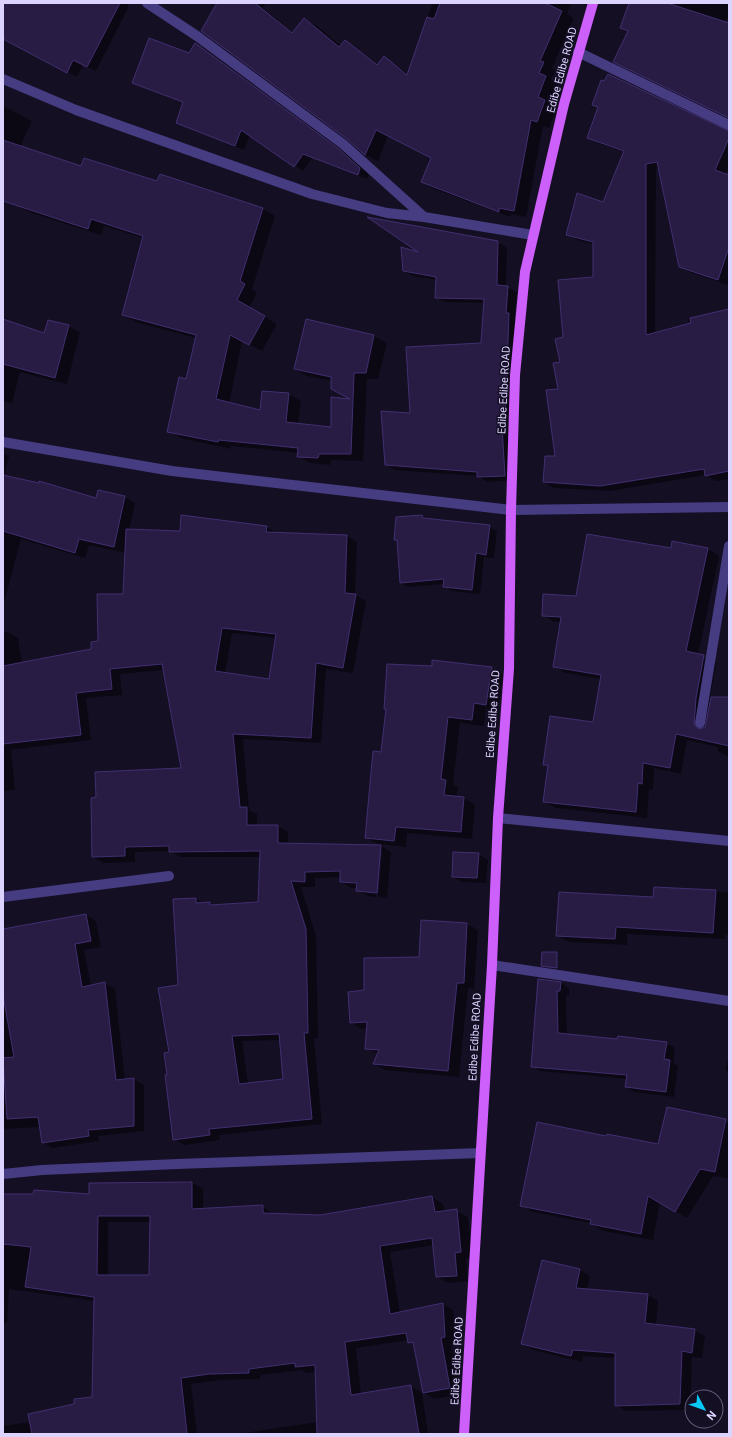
<svg xmlns="http://www.w3.org/2000/svg" width="732" height="1437" font-family="Roboto,sans-serif">
	<style>
		.shadow { fill: #0007; fill-rule: evenodd }
		.building { fill: #281c45; stroke: #412f70; fill-rule: evenodd }
		.lines { fill: none; stroke-linecap: round; stroke-linejoin: round }
		.minor { stroke: #453c82; stroke-width: 10 }
		.major { stroke: #cd5ffa; stroke-width: 10 }
		.labels { text-anchor: middle; dominant-baseline: central; stroke-width: 3; stroke-linejoin: round; paint-order: stroke }
		.street-label { font-size: 11px; fill: #dcd4fe; stroke: #150f24 }
	</style>
	<rect width="100%" height="100%" fill="#150f24"/>
	<!-- shadow -->
	<path class="shadow" d="M3,3H128V8L96,71L83,65L77,77L3,39Z
		M218,3H266L263,8L293,33L305,19L317,26L341,46L345,41L378,65L384,57L409,74L432,4L428,3H571L567,14L574,18L552,68L555,70L551,80L558,83L550,104L557,107L549,128L543,126L526,217L511,214V217L434,189L422,182L432,158L388,136L378,161L366,155L348,138Z
		M630,3H729V13L726,22L729,24V118L621,28Z
		M195,44L348,155L369,174L367,179L312,158L303,171L250,135L244,150L177,123L184,103L133,83L190,54Z
		M593,104L729,132V166L725,175L729,176L728,285L690,272L680,267L660,168L656,169L655,334L693,324L688,319L729,310V479L716,481L705,475L610,491L554,488L544,482L556,457L561,363L564,338L594,278V244L577,240L567,234L604,203L624,152L598,143L588,137L599,108Z
		M3,106L32,121L20,147L82,167L158,183L160,175L263,209L275,216L252,289L257,293L249,308L277,324L262,351L242,341L229,404L261,411L288,394L301,401L298,425L332,428V398L353,400L332,388V381L307,376L295,369L306,321L374,336L387,343L378,379H367L363,461L331,460L330,465L311,463L298,456L299,453L231,446V449L181,438L169,431L187,380L196,338L136,322L123,315L144,238L104,226L101,235L32,213L19,206L3,170Z
		M498,242L507,248L506,287L517,292L515,317L518,319L514,480L487,482L478,476L395,470L386,464L411,414L482,344L484,303L445,302L436,297V280L413,276L404,271L422,254Z
		M3,324L45,334L68,326L80,332L67,384L20,372L12,403L3,401Z
		M3,453L9,456L4,476L97,499L99,491L125,497L135,503L129,531L181,532L267,527L277,534L347,536L357,542L355,595L366,601L353,673L326,669L321,743L243,739L249,810L257,814V826H278L288,832V844L381,846L367,838L382,753L387,710L385,709L491,668L503,675L498,711L486,709L484,726L460,723L453,785L458,787L456,797L464,798L475,805L472,839L407,833L406,847L378,844L391,852L387,898L378,897L382,850H380L376,897L368,896L357,890V888H352L341,882V877L315,878V887H301L316,936L318,1038H314L322,1124L219,1135L220,1140L185,1145L174,1139L168,1076L179,985L196,899L204,903H209L214,905L259,902L260,857H180L170,851L135,852V862L104,863L93,857L182,769L164,670L120,674L122,695L86,698L91,740L11,750L15,790L3,791V632H8L18,638L22,664L92,650L99,642L124,595L126,553L89,545L85,558L21,539L3,607ZM232,633L276,638L269,680L225,674ZM281,1040L284,1080L248,1084L242,1041Z
		M422,516L429,520L489,526L497,531L494,558L484,557L480,594L452,591L444,586V584L408,587L401,583L398,541L395,540Z
		M673,542L708,549L719,556L698,655L716,663L710,698H729V757L718,751V747L687,740L681,774L654,768L653,790L649,789L647,818L556,808L544,802L549,767L544,764L594,723L601,679L565,673L554,666L561,622H554L543,615L671,550Z
		M478,854L488,860L486,883L462,882L453,877Z
		M655,888L729,892V935L725,934V939L627,934V945L569,942L557,935L654,899Z
		M86,915L96,921L101,947L84,950L91,986L104,983L115,989L125,1080L134,1079L144,1085V1131L98,1136L99,1141L53,1148L43,1143L41,1127L3,1129V930Z
		M422,922L467,924L478,930L474,989L468,988L459,1077L385,1070L374,1064L378,1054L366,1048L367,1028L362,1029L351,1023L365,991L420,958Z
		M539,980L561,983L569,988V996L566,995L567,1035L666,1043L675,1048L673,1063L678,1066L674,1097L634,1092L626,1087L627,1079L540,1071L532,1066Z
		M729,1056V1072L725,1070Z
		M667,1108L729,1122V1177L727,1178L713,1176L687,1218L660,1202L653,1240L603,1231L590,1223L533,1212L521,1205L607,1138L659,1145Z
		M192,1183L203,1189V1209L262,1206L273,1214L320,1216L432,1197L443,1204L445,1212L456,1211L468,1217L472,1258L466,1259L468,1281L448,1283L437,1277L434,1245L390,1252L400,1313L443,1304L453,1310L456,1343L451,1344L461,1394L434,1399L423,1392L415,1345L409,1340L356,1348L361,1395L411,1386L422,1393L428,1434H237L317,1422L316,1372L307,1373L301,1370L260,1375V1379L221,1380L191,1384L197,1434H3V1426L30,1422L93,1398L95,1301L9,1289L7,1323H3V1195H90ZM108,1222H150V1277L108,1276ZM455,1386V1388L432,1392V1390Z
		M542,1262L580,1270L590,1276L587,1290L648,1295L658,1301L656,1325L695,1330L705,1336L702,1358L692,1357L690,1410L626,1411L616,1405V1358L583,1356L582,1362L533,1350L522,1344Z"/>
	<!-- building -->
	<path class="building" d="M3,3H120L87,67L73,60L67,73L3,39Z
		M217,3H255L292,33L304,18L339,47L345,40L377,65L384,56L407,75L427,17L434,19L440,3H545L562,11L540,61L544,62L539,73L546,76L538,97L545,100L537,122L531,120L514,211L499,208V212L421,182L431,158L376,130L365,155L347,139L201,31Z
		M629,3H667L729,23V118L613,62L628,31L620,28Z
		M149,38L189,53L195,43L339,149L360,168L358,175L303,154L294,167L241,130L235,146L176,123L183,102L132,83Z
		M608,74L729,131V138L715,170L729,175V247L718,280L679,267L657,162L646,164V335L691,323L690,318L729,309V471L705,476L704,469L600,486L543,482L545,456H555L546,390L558,389L553,363L560,362L555,339L563,337L558,280L593,277V242L566,235L577,193L603,202L624,151L587,138L598,107L592,105L601,80L604,81Z
		M3,140L81,166L84,158L157,181L160,174L263,208L240,281L245,284L237,300L265,316L249,345L230,335L216,399L260,410L262,391L289,393L286,422L331,427V397L350,399L331,389V377L294,369L306,319L374,335L366,373H354L351,454H319L318,458L297,457L298,448L219,440L218,442L167,432L179,377L186,379L196,335L122,315L143,236L91,219L88,229L3,201Z
		M367,217L498,241L497,285L508,286L506,313H509L505,426H502L505,476L477,477V472L385,465L381,411L410,413L406,347L481,343L484,299L435,298L436,277L403,271L401,247L418,252Z
		M3,319L44,333L48,320L69,325L55,378L3,364Z
		M3,475L39,483V481L96,498L98,490L125,496L114,547L79,539L75,553L3,531Z
		M181,515L267,526L266,532L347,535L345,593L356,594L343,668L316,663L311,738L233,734L240,807H247V825H278V843L381,845L377,893L356,891L357,883L340,882V871L305,872V882L291,881L306,929L308,1033H304L312,1119L209,1129L210,1135L173,1140L165,1075H167L164,1053L169,1052L158,988L178,985L173,899L196,898V903L210,902V905L258,902L260,851L169,852V846L125,847V856L92,857L91,798L96,797L95,772L181,768L162,664L110,669L112,689L76,693L81,735L3,744V666L91,649V642L98,641L97,594H123L126,529L180,531ZM222,628L276,634L269,679L215,671ZM279,1034L283,1079L239,1084L232,1036Z
		M422,515L423,518L490,525L486,555L476,553L472,590L443,587L444,579L400,583L397,540H394L396,517Z
		M587,534L671,548L672,541L708,548L686,651L704,655L696,698L694,725L699,729L705,727L711,697H729V746L676,734L670,768L643,763L642,784L638,783L636,812L543,802L548,765H543L550,716L593,722L601,675L553,667L561,617L542,616L543,594L576,596Z
		M432,660L492,667L486,705L474,703L472,720L448,717L441,779L446,780L444,795L464,797L461,832L396,827L394,841L365,838L373,751L381,752L386,709H384L387,664L432,666Z
		M453,852L479,853L477,878L452,877Z
		M654,887L716,890L713,933L616,927L615,939L556,936L559,892L653,897Z
		M86,914L91,941L75,944L82,987L105,982L116,1080L134,1078V1126L88,1130L89,1136L42,1143L38,1117L7,1119L3,1058L14,1057L3,995V929Z
		M421,920L467,923L464,983H457L448,1071L373,1064L379,1050L365,1049L367,1022L350,1023L348,992L364,990V958L419,957Z
		M542,952H557V968L541,966Z
		M538,979L561,982L560,991H557L558,1033L617,1039L618,1036L667,1042L664,1059L670,1060L666,1092L625,1087L627,1075L531,1067Z
		M667,1107L726,1119L715,1172L700,1169L675,1212L648,1196L641,1234L590,1224L591,1220L520,1206L537,1122L606,1136L607,1134L658,1144Z
		M192,1182V1209L263,1205V1213L320,1215L432,1196L435,1212L457,1209L461,1252L455,1253L457,1276L436,1277L432,1238L380,1246L390,1314L443,1303L445,1337L441,1338L450,1388L423,1393L413,1342L408,1343L406,1333L345,1342L351,1395L411,1385L419,1434H317L315,1365L295,1367V1363L249,1369V1373L209,1374L181,1378L187,1434H32L28,1414L74,1404V1399L92,1397L94,1297L25,1287L31,1247L3,1244V1194H33L34,1190L89,1194V1183ZM98,1216H150L149,1275H97Z
		M542,1260L580,1269L576,1288L648,1294L645,1323L695,1329L692,1353L682,1351L680,1404L615,1406V1353L573,1350L571,1356L521,1344Z"/>
	<g class="lines">
		<!-- minor -->
		<path class="minor" d="M147,3L197,36L343,144L424,217
			M578,52L729,125
			M3,79L76,110L312,194L387,213L424,217L533,235
			M3,442L172,471L511,510L729,507
			M700,723L729,546
			M498,818L729,841
			M3,897L169,876
			M492,965L729,1001
			M3,1174L42,1170L177,1164L480,1153"/>
		<!-- major -->
		<path class="major" d="M464,1434L492,965L498,818L509,669L511,510L515,375L525,272L564,104L593,3"/>
	</g>
	<g class="labels">
		<!-- street labels -->
		<g class="street-label">
			<text transform="translate(562 70) rotate(-75)">Edibe Edibe ROAD</text>
			<text transform="translate(504 390) rotate(-87)">Edibe Edibe ROAD</text>
			<text transform="translate(493 714) rotate(-86)">Edibe Edibe ROAD</text>
			<text transform="translate(475 1037) rotate(-87)">Edibe Edibe ROAD</text>
			<text transform="translate(457 1361) rotate(-87)">Edibe Edibe ROAD</text>
		</g>
	</g>
	<!-- border -->
	<rect width="732" height="1437" fill="none" stroke="#dcd4fe" stroke-width="8"/>
	<!-- north arrow -->
	<g transform="translate(704 1409) rotate(131)"><circle r="19" fill="#150f24" stroke="#655e7b"/>
	<path d="M0-3L7 15L0 10L-7 15Z" fill="#08c9f6"/>
	<text y="-6" font-size="11" font-weight="bold" text-anchor="middle" fill="#dcd4fe">N</text>
	</g>
</svg>
